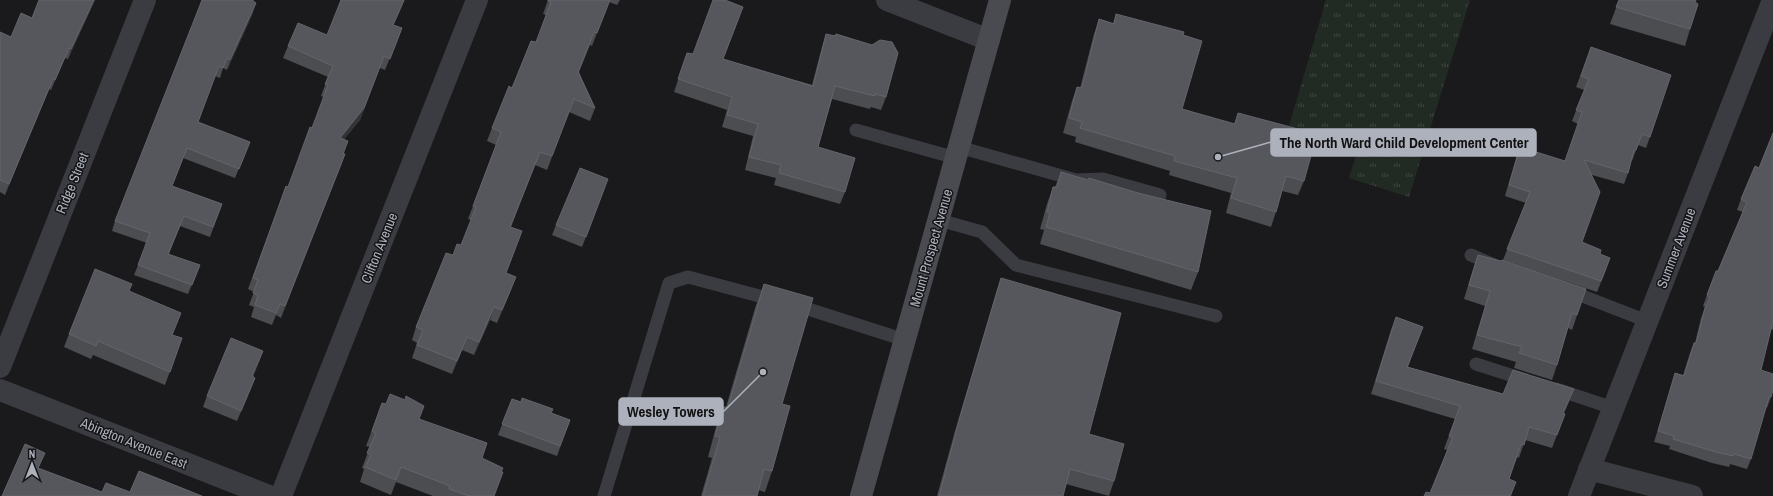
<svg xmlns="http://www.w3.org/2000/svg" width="1773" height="496" font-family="'Archivo Narrow',sans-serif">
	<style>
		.grass { fill: url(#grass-tufts) }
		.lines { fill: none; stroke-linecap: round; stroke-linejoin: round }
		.service { stroke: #3b3c41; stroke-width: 13 }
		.minor { stroke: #3b3c41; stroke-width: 22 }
		.tertiary { stroke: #3b3c41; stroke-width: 22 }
		.secondary { stroke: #494b51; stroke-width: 22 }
		.wall { fill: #4b4d51 }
		.shaded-wall { fill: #333437 }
		.building { fill: #56575d; stroke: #64656c }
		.labels { text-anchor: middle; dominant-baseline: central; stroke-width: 3; stroke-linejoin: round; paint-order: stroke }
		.street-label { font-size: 14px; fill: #adb1bc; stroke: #151518 }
		.leader { fill: none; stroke: #adb1bc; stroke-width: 1.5 }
		.callout-dot { fill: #adb1bc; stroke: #151518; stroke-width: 1.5 }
		.callout { fill: #adb1bc; stroke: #adb1bc; stroke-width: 1.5 }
		.callout-label { font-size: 15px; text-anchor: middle; font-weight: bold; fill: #111 }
	</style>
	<defs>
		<pattern id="grass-tufts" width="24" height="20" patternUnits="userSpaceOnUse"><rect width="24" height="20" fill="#222b23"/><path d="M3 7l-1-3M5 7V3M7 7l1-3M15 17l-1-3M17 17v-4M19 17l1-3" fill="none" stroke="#3f4741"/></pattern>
	</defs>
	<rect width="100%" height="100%" fill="#1a1a1c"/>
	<!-- grass -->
	<path class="grass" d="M1326,0H1470L1409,197L1349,178L1357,153L1287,133Z"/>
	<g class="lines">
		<!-- service -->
		<path class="service" d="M856,130L956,158
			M959,147L1076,180L1103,179L1160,195
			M939,220L982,232L1016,265L1216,316
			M1471,255L1494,265
			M1567,290L1647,321
			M1476,364L1526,380
			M1556,389L1613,408
			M604,496L669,283L688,277L808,309L905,340"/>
		<!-- minor -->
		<path class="minor" d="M887,0L989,40
			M0,367L145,0
			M0,390L269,496
			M1589,469L1692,496"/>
		<!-- tertiary -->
		<path class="tertiary" d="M281,496L477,0
			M1579,496L1773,0"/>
		<!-- secondary -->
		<path class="secondary" d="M861,496L1000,0"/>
	</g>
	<!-- wall -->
	<path class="wall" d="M39,0H95L68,59L65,58L51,90L49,89L5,195L0,192V32L11,37L32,18Z
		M548,0H620L617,5L609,2L592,46L590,45L579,72L595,108L590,121L569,112L547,170L535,165L511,227L522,231L506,273L511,290L497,323L490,320L474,355L462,350L452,374L412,358L417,343L412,340L416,327L453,255L461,245L471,220L468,219L496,145L487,141L492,128L512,88L536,42L546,15L543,14Z
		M1619,0L1690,29L1685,46L1610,24Z
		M253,2V13L227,70L223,68L220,78L215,76L198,122L246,152L235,178L183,158L172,186L222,204L210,237L180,226L169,254L196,275L188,294L134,275L147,243L112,231L115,221Z
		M1116,14L1183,35L1182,109L1234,124L1238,113L1304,181L1298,195L1282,191L1276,212L1271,227L1226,213L1231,193L1169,175L1170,171L1075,142L1076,137L1063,133L1072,101L1077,87L1080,88L1094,34L1099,19L1113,23Z
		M738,20L723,59L812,85L822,47L826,34L835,36L836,34L886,97L881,110L871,107L870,109L832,99L818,147L845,192L840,204L774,185L776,178L745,170L753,136L722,127L727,110L674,92L687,53L693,54Z
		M394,25L402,28L385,70L380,68L360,120L344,139V154H345L281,318L276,315L272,325L251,317L254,307L249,305L254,292L248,289L286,186L288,187L312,128L324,97L321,96L328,77L283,58L288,46L327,35Z
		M1591,47L1650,137L1646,148L1638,145L1632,161H1631L1628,173L1624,184L1592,175L1582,242L1600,254L1606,270L1597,292L1503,260L1526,203L1505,196L1516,158L1520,147L1565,161L1578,124L1572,121L1584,90L1576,87Z
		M1773,133V330L1771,329L1761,370L1771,397L1767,408L1766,407L1751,459L1747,469L1730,464L1729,467L1712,463L1669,449L1670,446L1654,442L1672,384L1675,373L1683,375L1690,353L1694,343H1695L1701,318L1705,307L1703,306L1712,281L1718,271L1743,212L1737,210L1741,199L1759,168Z
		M1061,172L1088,180L1089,178L1198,272L1191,290L1040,244L1044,230L1040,229L1047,204L1053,187H1055Z
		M604,190L582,247L552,235L556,225Z
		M1478,255L1586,289L1572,330L1568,328L1557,365L1552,380L1514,368L1516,362L1472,349L1485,306L1464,299L1473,269Z
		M1001,278L1089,434L1114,481L1109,496L1066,484L1063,496H937L955,431L996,293Z
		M764,284L782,404L772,471L765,492L758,490L757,496H701L712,458L708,457L716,427L723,407H726L756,305Z
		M129,291L172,335L182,338L165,385L93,355L91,359L64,347L69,334Z
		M1396,317L1423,327L1408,367L1503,394L1569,402L1564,413L1565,414L1552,448L1525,440L1519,458L1517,457L1509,479L1516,482L1511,496H1424L1430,493L1447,450L1444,449L1455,419L1371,394L1391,330Z
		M263,351L253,377L255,378L251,388L237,421L203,407L207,396Z
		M512,399L570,420L557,456L498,435Z
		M382,403L419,419L482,458L494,496H433L396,482L391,495L360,482L364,469L362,468L370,447L366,446Z"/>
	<!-- shaded-wall -->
	<path class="shaded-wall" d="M94,0H95L68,59L71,49Z
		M404,0H405L389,36L393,25Z
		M256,3L253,13L227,70L230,60Z
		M69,48L65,58L51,90L55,80Z
		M384,56L360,120L336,149L340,138Z
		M53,79L49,89L5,195L9,184Z
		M345,154L341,166L281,318L285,306Z
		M1610,258L1606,270L1597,292L1601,281Z
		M516,277L511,290L497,323L502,310Z
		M494,307L490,320L474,355L479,342Z
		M467,337L462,350L452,374L457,361Z
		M263,351L259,362L249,387L252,376Z
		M1574,389L1569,402L1558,426L1563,413Z"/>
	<!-- building -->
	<path class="building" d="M39,0H94L71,49L69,48L55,80L53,79L9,184L0,180V32L11,37L21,13L32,18Z
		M202,0H253V1L256,3L230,60L227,58L223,68L219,66L198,122L250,142L239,169L187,148L172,186L222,204L213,227L184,216L168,254L200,265L192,285L138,265L150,233L115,221Z
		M341,0H404L393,25L402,28L390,59L384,56L364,108L340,138L348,141L343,154H345L285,306L280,304L276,313L255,305L258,295L253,293L258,280L253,278L286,186L288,187L310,127L312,128L328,85L325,84L333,66L288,46L298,23L327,35Z
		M548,0H610L597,33L594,32L578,72L595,108L574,99L552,156L540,152L510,227L522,231L506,273L516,277L502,310L494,307L479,342L467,337L457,361L417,345L423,330L416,327L446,253L453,255L457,244L461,245L476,207L473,206L501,132L492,128L509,86L512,88L531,41L536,42L551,2L548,1Z
		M713,0H725L743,7L723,59L813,86L826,34L835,36L836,34L872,45L880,40L892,42L898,53L886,97L875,94V96L835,86L818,147L855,158L845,192L779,173L781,165L749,157L758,124L727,115L732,97L678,79L687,53L693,54Z
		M1619,0H1696L1695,2L1698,4L1690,29L1616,7Z
		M1116,14L1184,32L1183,35L1202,41L1182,109L1235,124L1238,113L1317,134L1304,181L1286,176L1276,212L1231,198L1237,178L1174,161L1175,156L1080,128L1082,122L1069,118L1077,87L1082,88L1099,19L1114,24Z
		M1591,47L1671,75L1650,137L1642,134L1636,150H1634L1628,173L1584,160L1600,192L1582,242L1601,250L1600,254L1610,258L1601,281L1507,249L1530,192L1509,185L1520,147L1565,161L1582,112L1576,110L1589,79L1581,76Z
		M1773,133V321L1761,370L1773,374V390L1771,397H1769L1751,459L1734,454L1733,456L1716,452L1673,439L1674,436L1658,431L1675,373L1684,376L1694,343H1696L1705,308L1710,298L1707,295L1716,271H1718L1747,202L1741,199L1755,166L1759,168Z
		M580,168L608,179L586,237L556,225Z
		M1061,172L1088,180L1089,178L1138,193L1211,211L1198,272L1046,227L1050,213L1047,212L1053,187H1057Z
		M1478,255L1501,261L1502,260L1586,289L1577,315L1572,313L1557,365L1519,353L1522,347L1477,335L1490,291L1469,285Z
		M95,269L132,284L129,291L181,313L172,335L182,338L170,372L98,341L96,346L69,334Z
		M1001,278L1121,313L1089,434L1124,444L1114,481L1070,469L1063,496H939L960,417Z
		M764,284L813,298L782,404L790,406L772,471L764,469L757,496H703L720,437L715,436L723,407H728Z
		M1396,317L1423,327L1407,367L1503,394L1513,370L1574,389L1563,413L1565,414L1557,435L1529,427L1524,445L1521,444L1509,479L1516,482L1510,496H1424L1426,492L1430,493L1453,437L1449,436L1460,406L1376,381Z
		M231,338L263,351L252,376L255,378L241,411L207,396Z
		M390,394L405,400L406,396L424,406L419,419L487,443L482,458L503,468L501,472H503L494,496H469L449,489L450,486L401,467L396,480L365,467L371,455L367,453L376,433L372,431L382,403L386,404Z
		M522,398L553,409L551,413L570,420L560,446L502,424L512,399L521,402Z
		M25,444L45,453L38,468L102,492L106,483L130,492L139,471L202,496H2Z"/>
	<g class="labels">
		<!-- street labels -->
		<g class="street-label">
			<text transform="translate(72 183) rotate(-68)">Ridge Street</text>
			<text transform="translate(379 248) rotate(-68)">Clifton Avenue</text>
			<text transform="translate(931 248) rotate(-74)">Mount Prospect Avenue</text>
			<text transform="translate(1676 248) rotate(-69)">Summer Avenue</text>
			<text transform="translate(134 443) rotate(22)">Abington Avenue East</text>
		</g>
	</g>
	<!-- callouts -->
	<path class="leader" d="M1218 157L1271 142M763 372L723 412"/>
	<g class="callout-dot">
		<circle cx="1218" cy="157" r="4"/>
		<circle cx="763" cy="372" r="4"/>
	</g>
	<g class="callout">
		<rect x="1271" y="129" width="265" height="27" rx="4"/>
		<rect x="619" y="398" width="104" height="27" rx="4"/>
	</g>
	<g class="callout-label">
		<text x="1404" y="148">The North Ward Child Development Center</text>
		<text x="671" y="417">Wesley Towers</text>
	</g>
	<!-- north arrow -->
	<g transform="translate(32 464)" stroke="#151518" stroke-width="3" paint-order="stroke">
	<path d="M0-3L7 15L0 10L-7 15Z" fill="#adb1bc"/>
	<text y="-6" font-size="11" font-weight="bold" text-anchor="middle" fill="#adb1bc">N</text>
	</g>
</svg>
